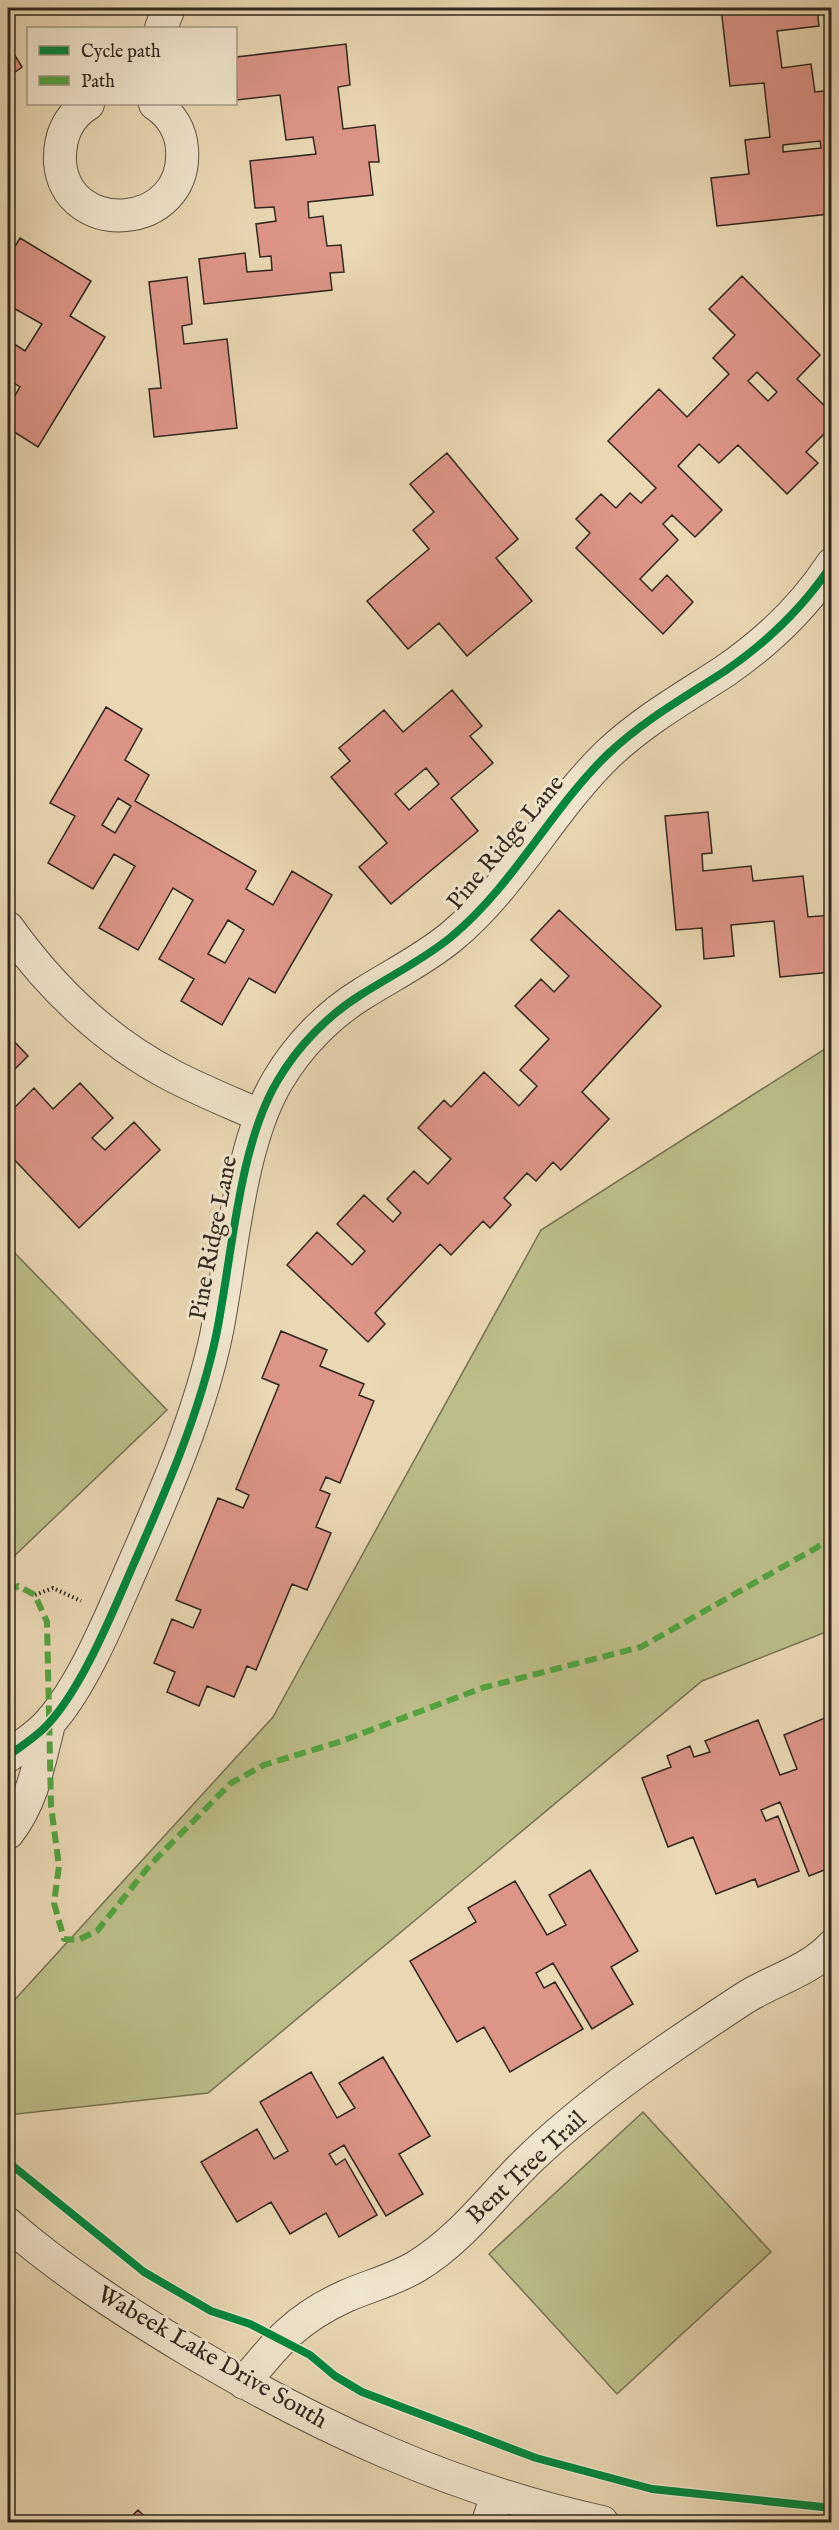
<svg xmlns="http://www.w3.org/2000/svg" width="839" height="2530" font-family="'IM FELL English',serif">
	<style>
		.green { fill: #bcbd89; stroke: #767254; stroke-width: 1.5 }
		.building { fill: #dd9588; stroke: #31281f; stroke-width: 1.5; fill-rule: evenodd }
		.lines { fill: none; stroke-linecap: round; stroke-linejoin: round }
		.street-casing { stroke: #5f5444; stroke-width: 34 }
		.path { stroke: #31281f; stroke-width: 4; stroke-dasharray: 1.5 3; stroke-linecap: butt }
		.street { stroke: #f1e6ce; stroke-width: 32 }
		.quiet { stroke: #52a341; stroke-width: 6; stroke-dasharray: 12 6; stroke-linecap: butt }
		.cycleway-casing { stroke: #f1e6ce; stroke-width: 11 }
		.cycleway { stroke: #00873e; stroke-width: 8 }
		.labels { text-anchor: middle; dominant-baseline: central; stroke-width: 6; stroke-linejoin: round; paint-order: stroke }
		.street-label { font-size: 24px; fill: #31281f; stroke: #f1e6ce }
	</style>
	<rect width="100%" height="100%" fill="#ead8b4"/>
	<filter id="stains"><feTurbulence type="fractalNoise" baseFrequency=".00333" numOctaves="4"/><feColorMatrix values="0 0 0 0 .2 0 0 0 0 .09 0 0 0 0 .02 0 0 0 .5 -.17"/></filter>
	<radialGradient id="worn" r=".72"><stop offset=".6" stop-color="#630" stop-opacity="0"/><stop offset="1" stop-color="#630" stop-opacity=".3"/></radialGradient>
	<!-- green -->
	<path class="green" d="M831,1045V1630L702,1681L208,2093L8,2115V2007L273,1717L541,1230Z
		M8,1246L167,1410L8,1562Z
		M643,2112L771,2252L617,2394L489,2254Z"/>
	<!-- building -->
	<path class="building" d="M721,8H817L819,26L777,31L782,68L811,64L815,92L832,90V180L825,181L829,214L717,226L711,178L749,174L745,140L770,137L764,83L730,86ZM820,141L821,148L783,152V145Z
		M8,44L22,67L8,77Z
		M346,44L350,85L338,87L343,129L375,125L379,162H369L373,195L308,202L309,218L323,216L327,246L341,245L344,272L330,273L332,290L204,304L199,259L245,253L247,272L272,270L271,256L260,257L256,224L276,221L274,207L255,208L250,161L316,154L313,137L286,140L280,95L237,100L236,57Z
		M20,238L91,281L70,316L105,337L38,447L8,428V407L20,387L8,379V340L25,351L42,324L8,305V258Z
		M742,276L820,355L797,379L832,413V426L806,452L818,463L787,494L738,445L719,463L699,444L678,466L722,510L695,537L672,515L663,524L678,540L640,579L652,591L667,575L693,602L663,634L576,548L590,533L576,519L601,494L616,508L630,493L641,503L656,488L608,441L659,389L687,417L729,374L713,358L735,335L709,309ZM757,372L777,392L768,401L748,381Z
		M187,277L192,324L182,326L184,344L227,339L237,428L154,437L149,389L161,388L149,282Z
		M447,453L518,539L496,558L532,601L467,656L439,623L408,649L367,601L429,549L413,530L434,512L410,484Z
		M452,690L482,726L470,736L493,763L451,798L478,831L391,904L359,867L387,843L331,777L350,761L339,748L384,710L403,732ZM426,768L439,784L409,810L395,794Z
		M106,707L142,729L125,760L149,775L135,801L256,871L246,889L273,905L292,871L332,895L275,993L249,978L222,1025L181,1001L194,979L159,959L193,900L173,888L138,950L99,928L135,866L114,854L93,889L48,863L75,816L50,803ZM118,798L131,806L115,833L102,825ZM228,920L244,930L225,963L208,954Z
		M708,812L712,853L702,854L703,871L751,866L753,881L803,876L808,917L832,915V972L780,977L774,921L731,925L734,956L704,959L702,928L676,930L665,816Z
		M559,910L661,1006L582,1092L609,1119L561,1170L553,1162L536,1181L527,1173L504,1198L511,1205L490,1228L483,1221L451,1255L440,1244L375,1313L385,1324L368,1342L287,1265L317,1232L352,1265L365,1251L337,1224L364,1195L393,1222L401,1213L387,1199L414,1171L428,1184L451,1159L418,1128L444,1100L451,1107L484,1072L519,1106L537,1086L520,1070L549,1039L515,1006L541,979L554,992L569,976L531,940Z
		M8,1035L28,1056L8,1076Z
		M80,1083L113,1118L92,1138L105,1150L134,1122L160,1150L79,1228L8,1153V1114L34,1088L53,1109Z
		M281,1331L327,1350L320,1366L364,1384L359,1395L374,1401L340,1483L326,1477L320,1490L330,1494L316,1527L331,1533L307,1590L292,1584L256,1670L247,1666L234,1697L207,1686L199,1706L167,1692L175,1672L154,1663L172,1619L193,1628L201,1610L176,1600L218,1498L243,1508L249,1495L236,1489L279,1385L262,1378Z
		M832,1715V1867L809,1876L780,1802L761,1810L766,1821L778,1816L799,1871L758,1887L755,1879L716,1894L693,1837L668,1847L642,1778L671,1767L667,1756L690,1746L694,1757L710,1752L705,1741L758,1720L780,1775L797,1769L784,1735Z
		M590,1870L638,1951L611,1967L633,2004L592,2029L553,1963L536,1973L544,1988L555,1982L583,2029L510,2072L484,2027L457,2042L410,1961L476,1922L468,1908L515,1881L547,1935L566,1925L549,1895Z
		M383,2057L430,2136L399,2154L423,2194L386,2216L344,2145L329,2154L336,2165L345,2159L377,2215L339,2237L326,2213L290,2234L271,2202L237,2222L201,2162L257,2129L274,2159L288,2151L260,2102L311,2072L337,2118L355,2108L339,2083Z
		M138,2510L150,2522H126Z"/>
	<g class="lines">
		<!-- street casing -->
		<g class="street-casing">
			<path id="street" d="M161,28L169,8
				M88,104C67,117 59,138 60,162C66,239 188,231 182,149C181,131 171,114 155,104
				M8,928C51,988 107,1042 173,1076C202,1091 232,1103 261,1116
				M8,1756C21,1746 38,1736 49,1723C81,1688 109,1621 128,1577C162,1499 198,1420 216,1336C232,1259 238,1146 278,1080C298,1046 328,1015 362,994C392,975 423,960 451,937C514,885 550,810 608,754C644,720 685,697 725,671C767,642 804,607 832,564
				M8,1833C33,1801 39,1763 49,1724
				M8,2224C61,2270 121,2309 182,2346C313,2425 451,2489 602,2522
				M244,2383C276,2343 297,2318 346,2296C369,2286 396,2279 417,2266C462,2239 494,2193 532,2157C595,2097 670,2047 743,1999C772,1980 808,1972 832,1946
				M488,2522L497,2495"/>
		</g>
		<!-- path -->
		<path class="path" d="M35,1595L53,1588L81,1601"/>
		<!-- street -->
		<use href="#street" class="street"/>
		<!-- quiet -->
		<path class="quiet" d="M8,1592L18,1586L35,1595L47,1622L51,1806L59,1866L54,1903L64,1939L78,1940L97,1931L150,1865L231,1783L264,1765L342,1741L482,1688L641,1647L816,1548L832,1536"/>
		<!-- cycleway casing -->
		<g class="cycleway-casing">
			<path id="cycleway" d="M8,1756C21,1746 38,1736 49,1723C81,1688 109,1621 128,1577C162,1499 198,1420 216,1336C232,1259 238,1146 278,1080C298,1046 328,1015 362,994C392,975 423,960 451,937C514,885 550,810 608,754C644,720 685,697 725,671C767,642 804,607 832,564
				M8,2162L144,2272L211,2311L250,2324L310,2355L335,2376L362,2392L536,2458L652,2489L832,2508"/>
		</g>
		<!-- cycleway -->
		<use href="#cycleway" class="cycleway"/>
	</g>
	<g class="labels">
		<!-- street labels -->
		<g class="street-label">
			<text transform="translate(506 843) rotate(-50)">Pine Ridge Lane</text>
			<text transform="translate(214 1238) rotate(-79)">Pine Ridge Lane</text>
			<text transform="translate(527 2168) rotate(-43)">Bent Tree Trail</text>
			<text transform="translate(212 2358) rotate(30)">Wabeek Lake Drive South</text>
		</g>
	</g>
	<!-- margin -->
	<rect width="839" height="2530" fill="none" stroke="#ead8b4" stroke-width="30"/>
	<rect x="9" y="9" width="821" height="2512" fill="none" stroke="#31281f" stroke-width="3"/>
	<rect x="15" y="15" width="809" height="2500" fill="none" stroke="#31281f" stroke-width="1.5"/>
	<!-- legend -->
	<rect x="27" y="27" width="210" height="78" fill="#f1e6ce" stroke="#a49a88" stroke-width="1.5"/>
	<rect x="39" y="46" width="30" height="9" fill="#00873e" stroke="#a49a88" stroke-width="1.5"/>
	<text x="81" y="57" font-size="18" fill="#31281f">Cycle path</text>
	<rect x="39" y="76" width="30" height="9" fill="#52a341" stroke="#a49a88" stroke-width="1.5"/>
	<text x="81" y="87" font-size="18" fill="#31281f">Path</text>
	<rect width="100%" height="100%" filter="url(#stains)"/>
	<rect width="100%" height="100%" fill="url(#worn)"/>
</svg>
